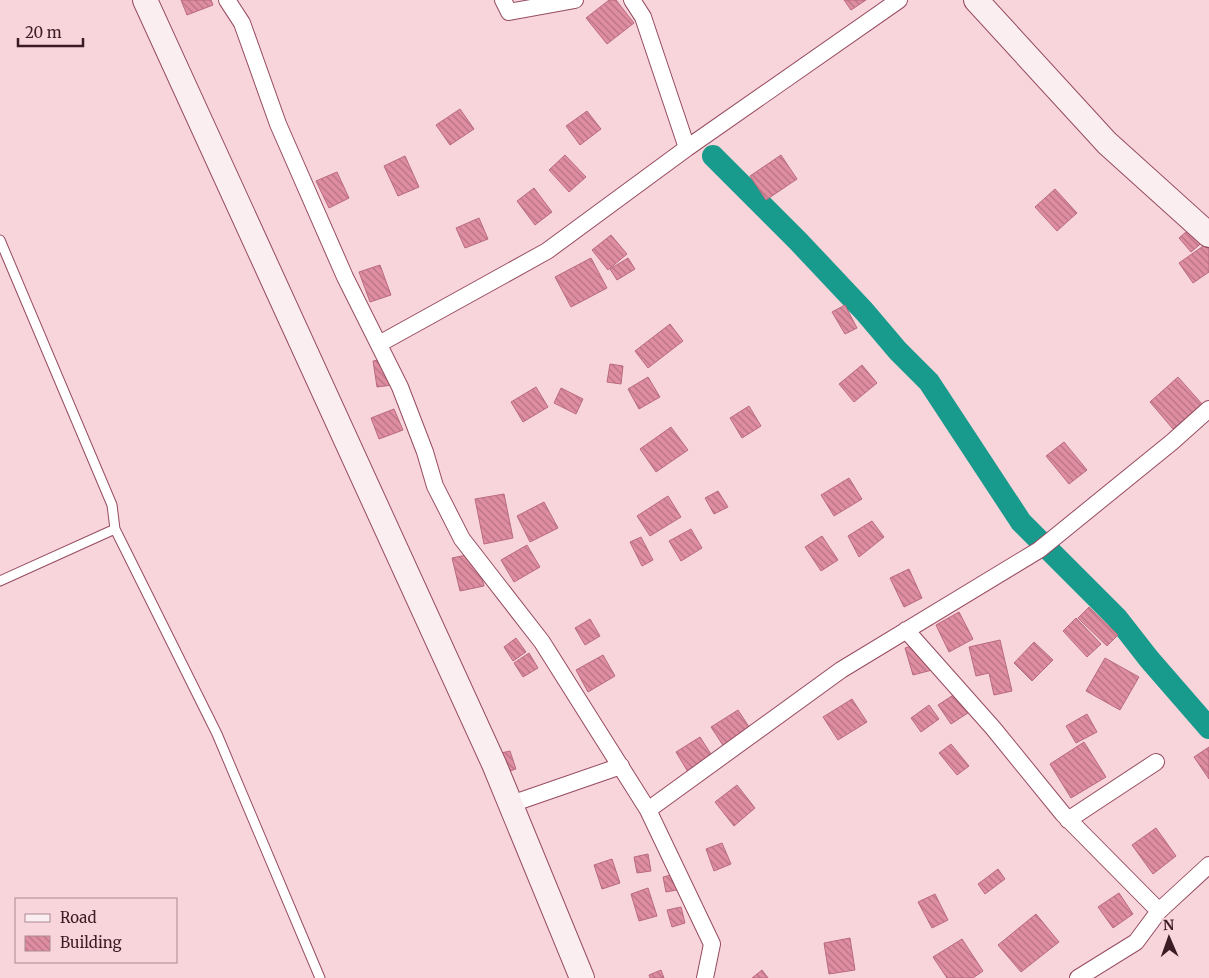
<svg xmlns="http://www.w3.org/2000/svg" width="1209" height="978" font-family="Merriweather,serif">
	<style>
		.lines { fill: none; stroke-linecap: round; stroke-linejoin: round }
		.canal { stroke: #189a8d; stroke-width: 22 }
		.building { fill: url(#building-back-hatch); stroke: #b96b7f }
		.service-casing { stroke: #964c60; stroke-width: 11 }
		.minor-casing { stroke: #964c60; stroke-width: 18 }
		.secondary-casing { stroke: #964c60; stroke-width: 26 }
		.service { stroke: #fff; stroke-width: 9 }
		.minor { stroke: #fff; stroke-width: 16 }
		.secondary { stroke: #fbeef1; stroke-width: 24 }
	</style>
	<defs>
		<pattern id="building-back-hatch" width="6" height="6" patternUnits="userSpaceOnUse" patternTransform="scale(1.25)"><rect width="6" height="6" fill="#df8da1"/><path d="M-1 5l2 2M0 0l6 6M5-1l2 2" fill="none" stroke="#b67283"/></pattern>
	</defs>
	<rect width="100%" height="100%" fill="#f8d4db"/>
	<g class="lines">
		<!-- canal -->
		<path class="canal" d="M713,156L798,241L864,311L898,351L929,382L1021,522L1117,618L1149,659L1209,728"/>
	</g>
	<!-- building -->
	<path class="building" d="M181,0H211L213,5L187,15Z
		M609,0H616L634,23L607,44L586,18Z
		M844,0H866L851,10Z
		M460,109L474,129L450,145L436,125Z
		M587,111L601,129L580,145L566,126Z
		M565,155L586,177L569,192L549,170Z
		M781,155L797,179L766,200L750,176Z
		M405,156L419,187L398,196L384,166Z
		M337,172L349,198L329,208L316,181Z
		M534,188L552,212L535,225L517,201Z
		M1055,189L1077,213L1057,231L1035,207Z
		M479,218L488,239L465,248L456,228Z
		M1193,226L1205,240L1191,252L1179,238Z
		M611,235L627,254L608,270L592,250Z
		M1209,242V272L1193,283L1179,263Z
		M591,258L607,288L571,307L555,277Z
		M628,258L635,269L617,280L610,269Z
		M380,265L391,295L370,302L359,272Z
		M845,305L857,328L845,334L832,312Z
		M670,324L683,341L648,368L635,351Z
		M389,358L392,385L377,387L373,361Z
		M610,364L623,366L621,384L607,382Z
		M862,365L877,383L854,402L839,384Z
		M648,377L660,397L639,409L628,389Z
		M1178,377L1202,404L1173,429L1150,402Z
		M536,387L548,407L523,422L511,402Z
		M561,388L583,399L576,414L554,403Z
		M749,406L761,426L742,438L730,418Z
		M394,409L403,430L379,439L371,418Z
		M671,427L688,450L656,472L640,449Z
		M1064,442L1087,470L1069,484L1046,456Z
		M849,478L862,499L834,516L821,495Z
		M718,491L728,507L714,514L705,498Z
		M504,494L513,538L484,544L475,499Z
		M668,496L681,517L650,536L637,516Z
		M544,502L558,528L530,542L517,516Z
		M872,521L884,537L859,557L848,536Z
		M691,529L702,548L681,561L669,541Z
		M822,536L838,560L821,571L805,547Z
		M641,537L653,560L642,566L630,542Z
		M527,545L540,567L514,582L501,560Z
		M476,553L484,586L460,591L452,558Z
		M909,569L922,598L904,607L890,578Z
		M1089,607L1118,635L1107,646L1078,618Z
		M959,612L973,639L949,652L936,625Z
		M1076,618L1101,644L1087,657L1063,631Z
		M590,619L600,636L585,645L575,628Z
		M516,638L526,652L513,661L504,647Z
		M1000,640L1012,691L994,695L989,673L976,676L969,647Z
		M923,642L932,670L913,675L905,648Z
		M1034,642L1053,660L1032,681L1014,663Z
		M529,653L538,668L523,677L514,663Z
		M603,655L615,676L588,692L576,670Z
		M1105,658L1139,677L1120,710L1086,691Z
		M958,692L971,711L951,724L938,705Z
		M852,699L867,722L838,740L823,717Z
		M929,705L939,719L921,732L911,718Z
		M738,710L755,736L728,753L711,727Z
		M1087,714L1097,732L1076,743L1066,726Z
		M700,737L716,762L691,777L676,752Z
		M1084,742L1106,777L1071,798L1050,764Z
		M951,744L969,766L957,775L939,753Z
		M1209,747V779L1194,757Z
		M510,751L516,769L507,772L501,753Z
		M737,785L755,808L734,826L715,802Z
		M1156,828L1176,856L1153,874L1132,845Z
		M722,843L731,864L714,871L706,849Z
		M648,854L651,871L637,873L634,857Z
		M612,859L620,883L602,889L594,865Z
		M998,869L1005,879L985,894L978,884Z
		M679,873L682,889L666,892L663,877Z
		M648,888L657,916L639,921L631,894Z
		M1119,893L1133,914L1113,928L1098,907Z
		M935,894L948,920L932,928L918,902Z
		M681,907L685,923L672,927L667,910Z
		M1036,914L1059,942L1021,972L998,945Z
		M850,938L855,970L829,974L824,943Z
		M962,939L983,971L973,978H947L933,957Z
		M661,970L664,978H650L649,975Z
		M762,970L768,978H752Z"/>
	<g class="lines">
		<!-- service casing -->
		<g class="service-casing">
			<path id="service" d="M0,240L112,505L115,529L217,734L320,978
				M0,581L115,529"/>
		</g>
		<!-- minor casing -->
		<g class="minor-casing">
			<path id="minor" d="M227,0L242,23L278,124L345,277L400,387L425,452L435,486L462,539L542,642L648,810L712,944L705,978
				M503,0L509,12L575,0
				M632,0L643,17L687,148
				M379,344L547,251L687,148L899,0
				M906,630L993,728L1063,814L1159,911L1136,942L1078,978
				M511,804L621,766
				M648,810L841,670L1039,550L1172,442L1209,409
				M1068,820L1156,762
				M1159,911L1209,865"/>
		</g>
		<!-- secondary casing -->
		<g class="secondary-casing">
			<path id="secondary" d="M145,0L494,764L582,978
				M976,0L1107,143L1209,235"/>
		</g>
		<!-- service -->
		<use href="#service" class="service"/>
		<!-- minor -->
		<use href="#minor" class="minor"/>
		<!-- secondary -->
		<use href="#secondary" class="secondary"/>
	</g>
	<!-- legend -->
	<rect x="15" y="898" width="162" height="65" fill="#f8d4db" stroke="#ac8a92"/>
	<rect x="25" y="914" width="25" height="8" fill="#fbeef1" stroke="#ac8a92"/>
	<text x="60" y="923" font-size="15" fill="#3b1b24">Road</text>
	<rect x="25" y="936" width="25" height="15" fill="url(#building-back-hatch)" stroke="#ac8a92"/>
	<text x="60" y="948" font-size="15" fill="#3b1b24">Building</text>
	<!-- north arrow -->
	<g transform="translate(1169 938) rotate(358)" stroke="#f8d4db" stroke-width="4" paint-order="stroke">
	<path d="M0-4L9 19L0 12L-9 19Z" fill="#3b1b24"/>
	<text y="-8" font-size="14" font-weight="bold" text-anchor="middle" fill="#3b1b24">N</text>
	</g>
	<!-- scale -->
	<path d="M18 38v8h65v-8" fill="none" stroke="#3b1b24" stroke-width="2.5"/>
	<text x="25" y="38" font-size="15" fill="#3b1b24" stroke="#f8d4db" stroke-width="4" paint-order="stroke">20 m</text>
</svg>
